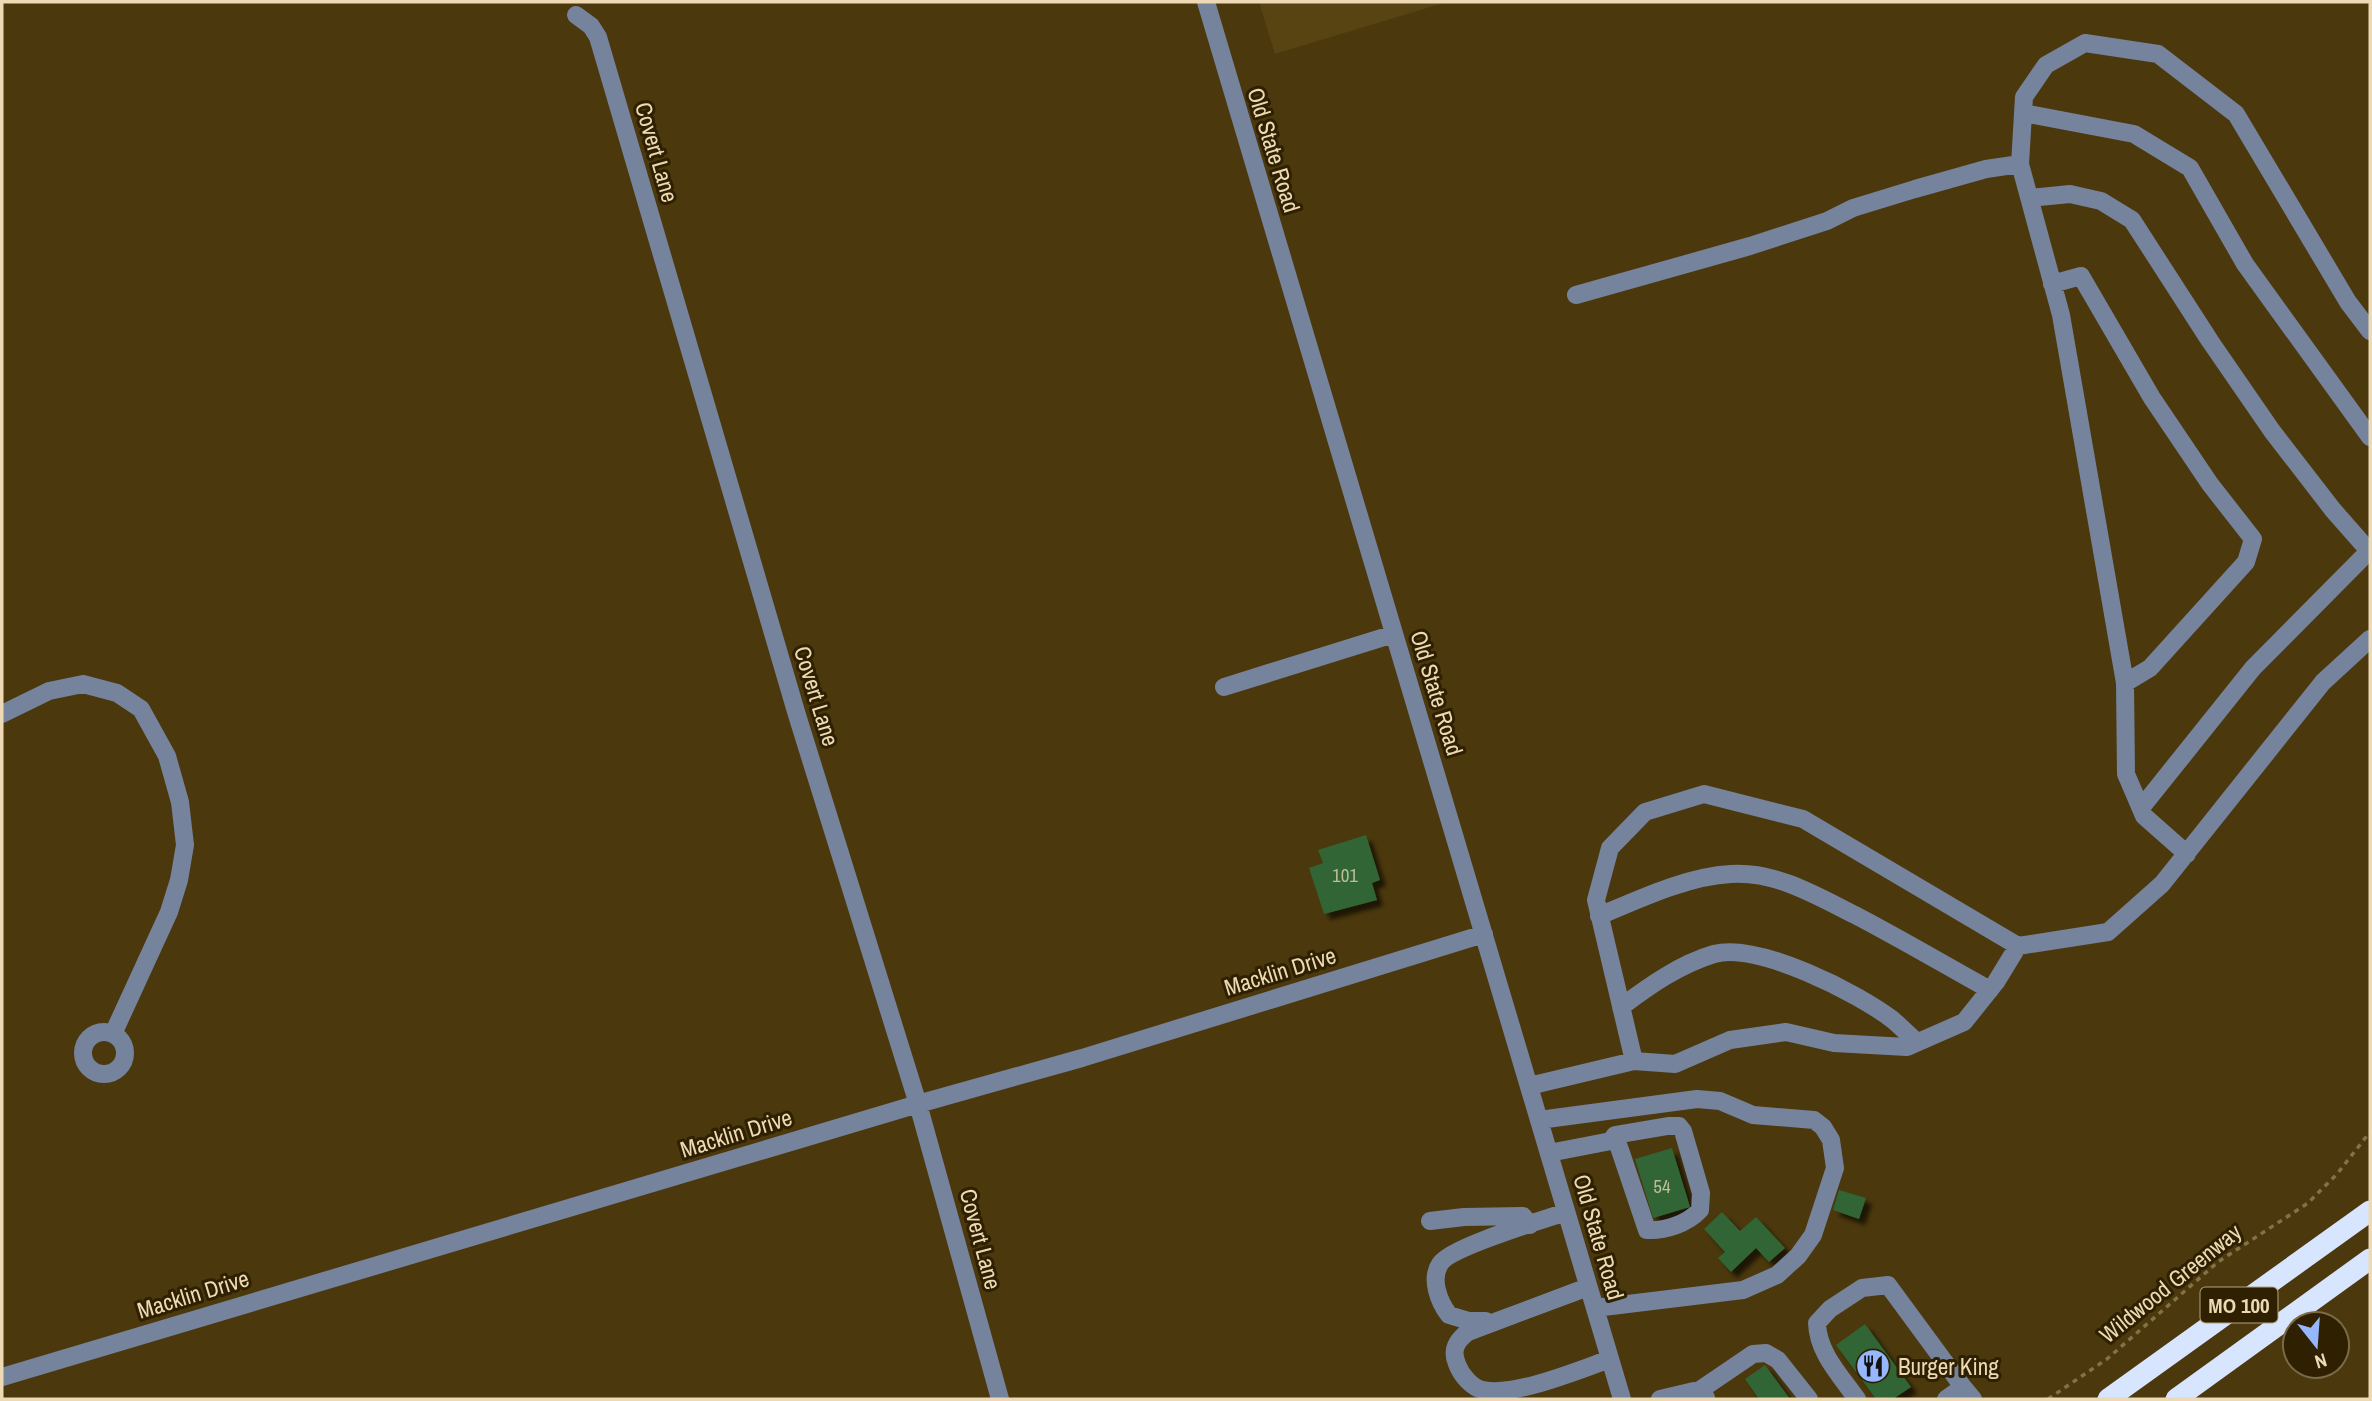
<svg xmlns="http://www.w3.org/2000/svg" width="2372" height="1401" font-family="'Archivo Narrow',sans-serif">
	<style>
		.built { fill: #584312 }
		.building { fill: #316534; filter: url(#shadow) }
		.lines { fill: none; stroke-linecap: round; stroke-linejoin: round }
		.path { stroke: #847148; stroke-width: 3.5; stroke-dasharray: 5 5; stroke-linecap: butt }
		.minor { stroke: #76839d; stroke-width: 18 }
		.highway { stroke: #d8e5ff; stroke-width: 21 }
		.labels { text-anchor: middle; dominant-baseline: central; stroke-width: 6; stroke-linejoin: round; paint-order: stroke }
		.number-label { font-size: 19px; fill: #bebd95 }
		.shield { fill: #2e2000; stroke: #b4a27f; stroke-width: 2 }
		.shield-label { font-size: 21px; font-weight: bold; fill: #eddab5 }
		.street-label { font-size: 23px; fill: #eddab5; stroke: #2e2000 }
		.poi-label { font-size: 23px; fill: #eddab5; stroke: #2e2000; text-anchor: start }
	</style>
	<defs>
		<filter id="shadow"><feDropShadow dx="6" dy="6" stdDeviation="2" flood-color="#0009"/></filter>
	</defs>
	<rect width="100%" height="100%" fill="#4b380c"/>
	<!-- built -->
	<path class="built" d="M1259,2H1447L1275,54Z"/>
	<!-- building -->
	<path class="building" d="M1366,835L1380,880L1372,883L1377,900L1324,914L1309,868L1323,863L1318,850Z
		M1672,1148L1690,1207L1653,1218L1635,1159Z
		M1839,1190L1866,1198L1859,1219L1833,1210Z
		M1722,1212L1740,1231L1756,1217L1785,1248L1769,1262L1756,1248L1731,1272L1718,1258L1725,1252L1704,1229Z
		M1865,1324L1911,1387L1893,1399H1876L1836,1345Z
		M1765,1365L1790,1399H1759L1745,1379Z"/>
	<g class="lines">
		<!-- path -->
		<path class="path" d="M2048,1399L2107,1359L2218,1262L2308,1203L2337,1174L2370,1132"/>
		<!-- minor -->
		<path class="minor" d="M1206,2L1622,1399
			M576,15L591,26L598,37L797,715L918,1104L1000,1399
			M2023,113L2134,134L2190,168L2245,264L2370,437
			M2029,198L2070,194L2101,201L2132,220L2210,341L2272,431L2333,510L2370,552
			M2052,284L2081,276L2152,398L2210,484L2253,539L2246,562L2150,668L2125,683
			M1576,295L1750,246L1827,221L1853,208L1915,189L1986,169L2020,164
			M1224,687L1394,634
			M2,714L49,691L83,684L117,693L141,709L167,756L180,802L185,845L179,880L169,912L113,1034
			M2141,808L2253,668L2369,551
			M2187,854L2144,816L2126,774L2125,683L2061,315L2020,164L2024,97L2046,65L2085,43L2158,54L2236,114L2348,302L2370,331
			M1599,916C1639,899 1688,876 1731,874C1776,871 1817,896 1855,915C1901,939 1945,965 1990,990
			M1621,1007C1649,986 1680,964 1714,954C1758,942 1858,993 1893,1020C1901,1027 1909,1035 1917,1042
			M83 1053a21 21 0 1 1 42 0a21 21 0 1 1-42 0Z
			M1634,1061L1596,900L1610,848L1645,812L1704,794L1803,819L2018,946
			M1529,1086L1634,1061L1675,1064L1730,1040L1786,1032L1834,1043L1907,1047L1964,1022L1996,982L2018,946L2108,932L2162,884L2323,682L2370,639
			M1539,1120L1697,1099L1720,1101L1753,1115L1814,1120L1823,1127L1831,1140L1835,1168L1813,1235L1798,1256L1777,1275L1743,1290L1595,1308
			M1549,1153L1611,1141L1615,1135L1668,1126H1679L1683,1131L1701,1193L1700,1210C1687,1224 1665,1231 1647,1230L1620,1150L1617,1142L1611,1141
			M1430,1221L1464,1217L1523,1216L1530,1225
			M1588,1287L1468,1332C1456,1341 1451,1350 1457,1364C1461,1375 1472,1388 1483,1390C1514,1397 1579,1370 1610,1359
			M1486,1321H1469L1449,1315C1439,1302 1430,1279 1440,1264C1450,1247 1543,1220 1566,1212
			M2,1377L918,1104L1082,1058L1484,934
			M1697,1392L1753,1354L1766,1353L1778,1360L1809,1399
			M1660,1399L1694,1391L1706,1398
			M1857,1399C1840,1375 1818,1353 1817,1323L1830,1309L1862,1288L1888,1285L1963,1387
			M1946,1399L1963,1387L1973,1399"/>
		<!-- highway -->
		<path class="highway" d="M2108,1399L2370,1211
			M2176,1399L2370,1259"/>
	</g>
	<!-- icons -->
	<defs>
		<g id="restaurant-disc" transform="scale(1.75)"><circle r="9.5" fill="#96b6fd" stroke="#2e2000"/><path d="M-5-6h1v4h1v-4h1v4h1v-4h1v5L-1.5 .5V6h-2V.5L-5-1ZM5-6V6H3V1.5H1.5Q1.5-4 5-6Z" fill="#111"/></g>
	</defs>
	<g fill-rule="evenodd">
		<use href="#restaurant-disc" x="1873" y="1366"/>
	</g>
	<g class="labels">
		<!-- number labels -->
		<g class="number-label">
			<text x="1345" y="875">101</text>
			<text x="1662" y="1186">54</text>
		</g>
		<!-- shield labels -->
		<rect class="shield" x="2200.5" y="1287.5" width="77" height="35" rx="5"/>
		<g class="shield-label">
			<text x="2239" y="1305">MO 100</text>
		</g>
		<!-- street labels -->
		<g class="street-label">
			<text transform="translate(1274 150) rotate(73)">Old State Road</text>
			<text transform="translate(657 152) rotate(74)">Covert Lane</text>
			<text transform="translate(1437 693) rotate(73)">Old State Road</text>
			<text transform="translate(817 696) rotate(73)">Covert Lane</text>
			<text transform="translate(1280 971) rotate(-17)">Macklin Drive</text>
			<text transform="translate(736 1133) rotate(-17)">Macklin Drive</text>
			<text transform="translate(1599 1237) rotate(74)">Old State Road</text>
			<text transform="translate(981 1239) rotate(75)">Covert Lane</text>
			<text transform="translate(2170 1283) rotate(-39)">Wildwood Greenway</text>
			<text transform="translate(193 1294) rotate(-17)">Macklin Drive</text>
		</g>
		<!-- poi labels -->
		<g class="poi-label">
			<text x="1898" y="1366">Burger King</text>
		</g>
	</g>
	<!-- border -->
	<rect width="2372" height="1401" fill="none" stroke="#eddab5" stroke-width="7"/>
	<!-- north arrow -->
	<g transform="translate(2316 1345) rotate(163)"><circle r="33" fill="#2e2000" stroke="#7a6a48" stroke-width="2"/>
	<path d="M0-5L12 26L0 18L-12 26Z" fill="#96b6fd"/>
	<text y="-10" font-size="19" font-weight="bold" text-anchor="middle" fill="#eddab5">N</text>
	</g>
</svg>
